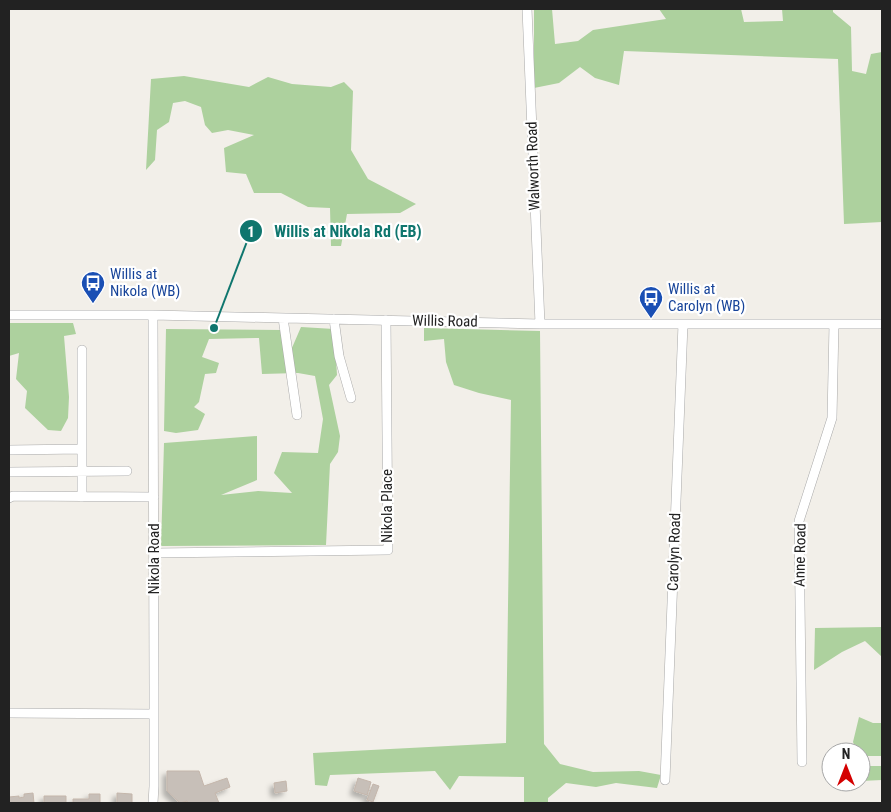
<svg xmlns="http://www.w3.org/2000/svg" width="891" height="812" font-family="'Roboto Condensed',sans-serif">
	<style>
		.forest { fill: #add19e }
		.building { fill: #c7bfb8; stroke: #c4b6ab; filter: url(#shadow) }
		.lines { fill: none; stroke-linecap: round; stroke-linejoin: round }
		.minor-casing { stroke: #a9a9a9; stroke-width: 10 }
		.minor { stroke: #fff; stroke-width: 9 }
		.labels { text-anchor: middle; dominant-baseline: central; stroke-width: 4.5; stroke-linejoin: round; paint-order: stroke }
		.street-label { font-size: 15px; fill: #222; stroke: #fff }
		.transit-label { font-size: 15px; fill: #164399; stroke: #fff; text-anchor: start }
		.leader { fill: none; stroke: #0f766e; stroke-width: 2 }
		.callout-dot { fill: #0f766e; stroke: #fff; stroke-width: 2 }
		.mark-label { font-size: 15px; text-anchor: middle; font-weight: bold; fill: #fff }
		.callout-label { font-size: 16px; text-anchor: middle; font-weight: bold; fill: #0f766e; stroke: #fff; stroke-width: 4.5; stroke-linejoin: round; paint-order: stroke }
	</style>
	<defs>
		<filter id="shadow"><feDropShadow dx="-4" dy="4" stdDeviation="2.5" flood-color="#0004"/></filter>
	</defs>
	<rect width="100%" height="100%" fill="#f2efe9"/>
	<!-- forest -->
	<path class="forest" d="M534,9H552L555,44L578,41L593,30L666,19L659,9H741L744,22L783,21L782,9H833V12L851,27L852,71L866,74L871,54L882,52V222L844,224L838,59L624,51L619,85L595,78L580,67L559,83L534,88Z
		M184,76L249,87L268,77L292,84L331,87L344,82L353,91L351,150L368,179L416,204L400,213L347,214L341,246H331L330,208L308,207L281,193H254L246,174L226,172L224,148L254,135L228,130L212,133L205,125L201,107L185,101L173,103L169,122L157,130L155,160L146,170L151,79Z
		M9,323H73L76,334L64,336L69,397L68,418L61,431L48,430L25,408L27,391L16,379L19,353L9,356Z
		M301,327L334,329L337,375L329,385L340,436L338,452L330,464L326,545L161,546L164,443L257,436V480L221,495L258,491L292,493L274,473L282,452L318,453L323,419L315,376L298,373L262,374L259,338L209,339L202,357L219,363L216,373L205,374L199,402L194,407L205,414L198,430L176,433L164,431L166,329L282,330L288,357Z
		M424,328L540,331L544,744L560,764L593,772L639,771L661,775L657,788L616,783L596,787L566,783L548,798V803H524V777L459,776L450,790L435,771L330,775L327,786L315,785L313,753L506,743L511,400L479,393L454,385L446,362L444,339L424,341Z
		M882,627V657L865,641L842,652L814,670L815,628Z
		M859,717L873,723H882V756H861V752H857L853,742Z
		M861,766H882V780L861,781Z"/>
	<!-- building -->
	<path class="building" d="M167,771H199L204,786L227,778L230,787L215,793L219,803H188L187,801L180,803L167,791Z
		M358,778L371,782L367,795L354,791Z
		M286,781L287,791L275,793L274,783Z
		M373,784L379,786L373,802L367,800Z
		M33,793L34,803H9V797L19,796V798L24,797V794Z
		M117,793L132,794V803H117Z
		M89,794H100V803H73V799H89Z
		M44,796H66V803H44Z"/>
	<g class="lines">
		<!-- minor casing -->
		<g class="minor-casing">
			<path id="minor" d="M527,9L540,324
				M9,315H153L540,324H882
				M283,318L297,415
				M334,319L339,356L351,398
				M9,450L82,449
				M9,472L127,471
				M82,497V350
				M9,498L13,496L154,497
				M155,553L388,550L386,320
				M9,713L154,714
				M802,762L799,521L832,418L834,324
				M665,780L683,324
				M153,803L154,786V686L153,315"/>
		</g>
		<!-- minor -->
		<use href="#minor" class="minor"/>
	</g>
	<!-- icons -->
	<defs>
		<g id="bus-pin" transform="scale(1.25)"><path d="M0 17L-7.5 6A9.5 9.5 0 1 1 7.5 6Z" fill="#1a4fb4" stroke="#fff"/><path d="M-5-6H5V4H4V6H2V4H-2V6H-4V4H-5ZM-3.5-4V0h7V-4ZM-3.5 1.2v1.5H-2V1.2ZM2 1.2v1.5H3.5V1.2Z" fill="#fff"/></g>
	</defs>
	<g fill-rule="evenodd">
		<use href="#bus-pin" x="93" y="283"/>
		<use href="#bus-pin" x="651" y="298"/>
	</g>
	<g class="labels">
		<!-- street labels -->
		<g class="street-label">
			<text transform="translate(533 166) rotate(-92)">Walworth Road</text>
			<text transform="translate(445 321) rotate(1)">Willis Road</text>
			<text transform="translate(387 506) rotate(-90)">Nikola Place</text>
			<text transform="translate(674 552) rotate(-88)">Carolyn Road</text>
			<text transform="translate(800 555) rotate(-89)">Anne Road</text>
			<text transform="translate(154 559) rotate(-90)">Nikola Road</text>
		</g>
		<!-- transit labels -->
		<g class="transit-label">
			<text x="110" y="274">Willis at<tspan x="110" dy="17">Nikola (WB)</tspan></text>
			<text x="668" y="289">Willis at<tspan x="668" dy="17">Carolyn (WB)</tspan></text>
		</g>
	</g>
	<!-- callouts -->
	<path class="leader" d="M214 328L251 231"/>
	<g class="callout-dot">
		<circle cx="214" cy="328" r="5"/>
		<circle cx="251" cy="231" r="12"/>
	</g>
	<g class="mark-label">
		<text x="251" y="237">1</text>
	</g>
	<g class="callout-label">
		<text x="348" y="237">Willis at Nikola Rd (EB)</text>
	</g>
	<!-- border -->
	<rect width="891" height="812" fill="none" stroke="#222222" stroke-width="20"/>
	<!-- north arrow -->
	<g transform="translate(846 767)"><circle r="24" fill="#ffffff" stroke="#a7a7a7"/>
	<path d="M0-4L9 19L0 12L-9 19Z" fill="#d40000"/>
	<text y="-8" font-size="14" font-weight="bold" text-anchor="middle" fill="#222222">N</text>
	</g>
</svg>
